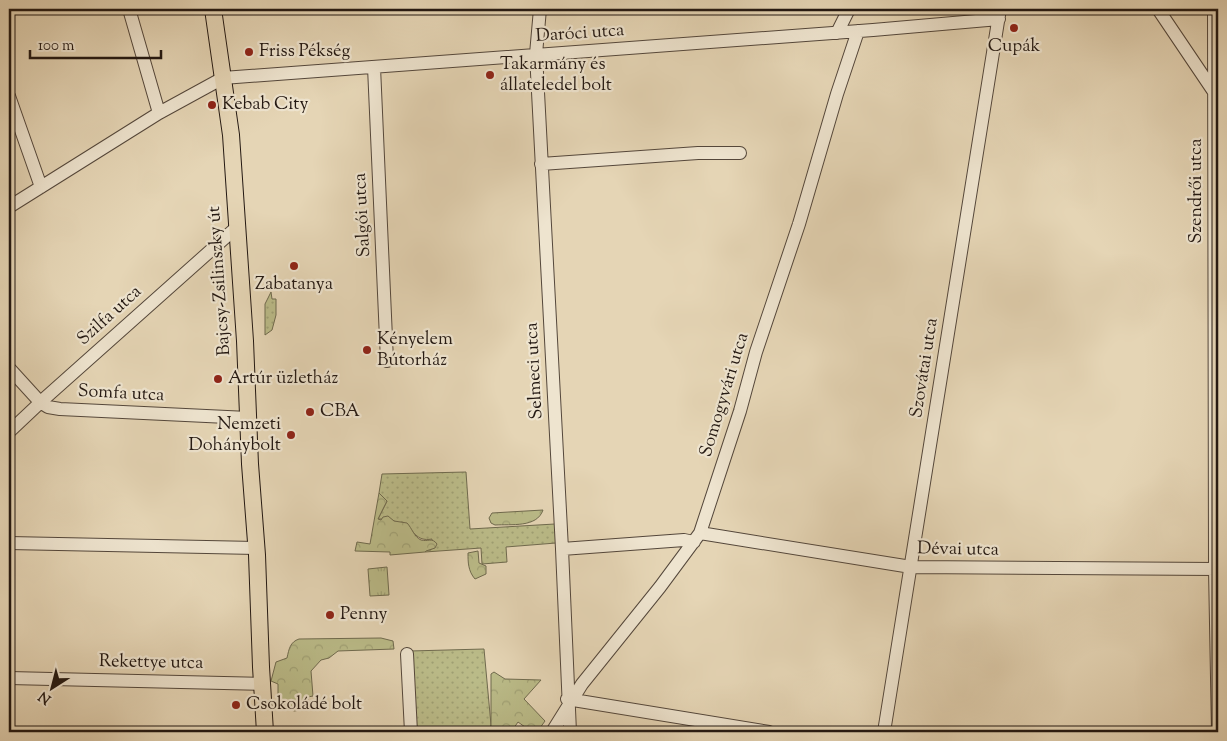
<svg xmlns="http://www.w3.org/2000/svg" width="1227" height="741" font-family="'Sorts Mill Goudy',serif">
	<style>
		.grass { fill: url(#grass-dots); stroke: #6f6a4e }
		.forest { fill: url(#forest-crowns); stroke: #6f6a4e }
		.park { fill: url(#park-tufts); stroke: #6f6a4e }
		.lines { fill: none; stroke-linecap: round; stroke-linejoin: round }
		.minor-casing { stroke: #54473b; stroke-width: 14 }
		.major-casing { stroke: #231812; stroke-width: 18 }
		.minor { stroke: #eee4cf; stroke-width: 12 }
		.major { stroke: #e5d5b5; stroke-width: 16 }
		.poi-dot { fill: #8f2418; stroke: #eee4cf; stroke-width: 2 }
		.labels { text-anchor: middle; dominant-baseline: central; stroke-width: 4.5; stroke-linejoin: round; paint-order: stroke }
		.street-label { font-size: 18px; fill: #231812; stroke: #eee4cf }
		.poi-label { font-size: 18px; fill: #231812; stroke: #eee4cf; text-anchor: start }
	</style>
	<defs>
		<pattern id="grass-dots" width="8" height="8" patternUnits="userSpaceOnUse" patternTransform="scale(1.25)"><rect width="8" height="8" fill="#bbbc89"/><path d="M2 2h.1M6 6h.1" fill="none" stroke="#a0a175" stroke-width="1.8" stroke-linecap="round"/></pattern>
		<pattern id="forest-crowns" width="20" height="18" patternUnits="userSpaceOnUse" patternTransform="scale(1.25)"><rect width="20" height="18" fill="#bbbc89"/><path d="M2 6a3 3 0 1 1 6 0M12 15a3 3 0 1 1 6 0" fill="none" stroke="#a0a175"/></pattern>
		<pattern id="park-tufts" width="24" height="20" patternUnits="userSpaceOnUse" patternTransform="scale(1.25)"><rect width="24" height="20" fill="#bbbc89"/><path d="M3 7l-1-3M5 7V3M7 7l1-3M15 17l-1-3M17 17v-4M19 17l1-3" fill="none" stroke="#a0a175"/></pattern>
	</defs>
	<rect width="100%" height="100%" fill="#e5d5b5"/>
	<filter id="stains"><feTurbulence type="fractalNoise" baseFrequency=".004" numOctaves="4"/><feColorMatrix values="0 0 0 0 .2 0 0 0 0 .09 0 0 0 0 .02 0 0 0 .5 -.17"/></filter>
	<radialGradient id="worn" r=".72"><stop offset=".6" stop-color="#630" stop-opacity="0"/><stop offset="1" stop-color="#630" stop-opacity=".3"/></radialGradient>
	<!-- grass -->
	<path class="grass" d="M271,292L272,299H276V315L272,330L265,335V304Z
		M466,472L470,529L555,524L556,543L506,547L507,562L482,564L481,548L425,552L426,550H431L432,539C415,542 415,530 402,522L398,523L390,519H378L387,501L379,493L382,474Z
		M484,649L491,725L489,732H415L410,651Z"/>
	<!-- forest -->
	<path class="forest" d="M379,493L387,501L378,519L381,520L383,517L388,516L394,521L407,523C412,528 414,537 421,540C428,542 432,537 437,544L435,548L426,551L425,552L390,555V552L355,551L357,542L370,544Z
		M543,510C537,528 511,524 495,525L491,523L489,518L492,513Z
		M478,551L479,563L486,566V574L475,579C468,571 468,562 468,553Z
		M381,638L393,641L394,649L338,651L329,658L321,660L311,671L313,696L308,697V709L294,711L281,703L278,697V684L271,681L276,662L287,658C289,649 290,642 299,639Z
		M494,672L505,679L541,680L524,699L545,721L537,732H532L518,722L511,732H491V674Z"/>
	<!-- park -->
	<path class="park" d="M387,567L389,595L370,596L368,569Z"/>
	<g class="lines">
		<!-- minor casing -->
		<g class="minor-casing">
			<path id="minor" d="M129,9L159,113
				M540,9L536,54L562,549L570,732
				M1158,9L1214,92
				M1214,9L1215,569L1218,732
				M837,33L849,9
				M374,67L387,361
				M9,96L41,187
				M541,164L698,153H740
				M9,207L159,113L223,78L873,30L999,19
				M9,368L40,402L48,407L60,409L248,418
				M9,432L44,399L237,227
				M700,533L911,567L1218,569
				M9,543L256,548
				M562,549L684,540L694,542
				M407,654L411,732
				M9,678L262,684
				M567,699L769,732
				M552,732L582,684L660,587L700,533L740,411L756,352L799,224L837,94L858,31
				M884,732L1000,9"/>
		</g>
		<!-- major casing -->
		<g class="major-casing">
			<path id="major" d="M213,9L231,135L245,341L250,464L257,555L261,667L265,732"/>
		</g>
		<!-- minor -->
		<use href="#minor" class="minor"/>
		<!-- major -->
		<use href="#major" class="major"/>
	</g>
	<!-- markers -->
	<g class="poi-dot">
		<circle cx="1014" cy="28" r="5"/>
		<circle cx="249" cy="52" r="5"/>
		<circle cx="490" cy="75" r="5"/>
		<circle cx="212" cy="105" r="5"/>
		<circle cx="294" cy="266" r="5"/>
		<circle cx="367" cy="350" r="5"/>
		<circle cx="218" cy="379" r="5"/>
		<circle cx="310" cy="412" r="5"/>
		<circle cx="291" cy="435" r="5"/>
		<circle cx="330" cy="615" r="5"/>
		<circle cx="236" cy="705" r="5"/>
	</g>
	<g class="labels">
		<!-- street labels -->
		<g class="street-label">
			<text transform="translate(580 34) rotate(-4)">Daróci utca</text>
			<text transform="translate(1197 191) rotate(-90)">Szendrői utca</text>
			<text transform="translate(363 215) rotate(-93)">Salgói utca</text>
			<text transform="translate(220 281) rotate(-94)">Bajcsy-Zsilinszky út</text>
			<text transform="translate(110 316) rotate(-42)">Szilfa utca</text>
			<text transform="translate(925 368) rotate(-81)">Szovátai utca</text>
			<text transform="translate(535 371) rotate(-93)">Selmeci utca</text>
			<text transform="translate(121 394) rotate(3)">Somfa utca</text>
			<text transform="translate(725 395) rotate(-73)">Somogyvári utca</text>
			<text transform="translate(958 550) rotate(1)">Dévai utca</text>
			<text transform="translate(151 663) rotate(1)">Rekettye utca</text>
		</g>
		<!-- poi labels -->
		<g class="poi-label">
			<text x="1014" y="47" text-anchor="middle">Cupák</text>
			<text x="259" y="52">Friss Pékség</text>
			<text x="500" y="65">Takarmány és<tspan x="500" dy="21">állateledel bolt</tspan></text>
			<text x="222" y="105">Kebab City</text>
			<text x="294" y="285" text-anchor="middle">Zabatanya</text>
			<text x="377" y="340">Kényelem<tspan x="377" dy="21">Bútorház</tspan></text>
			<text x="228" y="379">Artúr üzletház</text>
			<text x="320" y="412">CBA</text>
			<text x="281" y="425" text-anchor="end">Nemzeti<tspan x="281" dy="21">Dohánybolt</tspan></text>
			<text x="340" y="615">Penny</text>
			<text x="246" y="705">Csokoládé bolt</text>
		</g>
	</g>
	<!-- margin -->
	<rect width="1227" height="741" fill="none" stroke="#e5d5b5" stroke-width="30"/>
	<rect x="10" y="10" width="1207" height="721" fill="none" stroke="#231812" stroke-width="2.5"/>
	<rect x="15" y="15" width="1197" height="711" fill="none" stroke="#231812"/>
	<!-- north arrow -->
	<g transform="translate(52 688) rotate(216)" stroke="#eee4cf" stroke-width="4" paint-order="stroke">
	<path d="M0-4L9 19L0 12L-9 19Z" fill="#231812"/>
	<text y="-8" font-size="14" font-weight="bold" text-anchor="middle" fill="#231812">N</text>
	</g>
	<!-- scale -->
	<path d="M30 50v8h131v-8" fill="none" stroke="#231812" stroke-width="2.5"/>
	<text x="38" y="50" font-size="15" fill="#231812" stroke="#eee4cf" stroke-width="4" paint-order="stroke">100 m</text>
	<rect width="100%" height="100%" filter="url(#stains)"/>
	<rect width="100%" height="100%" fill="url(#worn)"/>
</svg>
